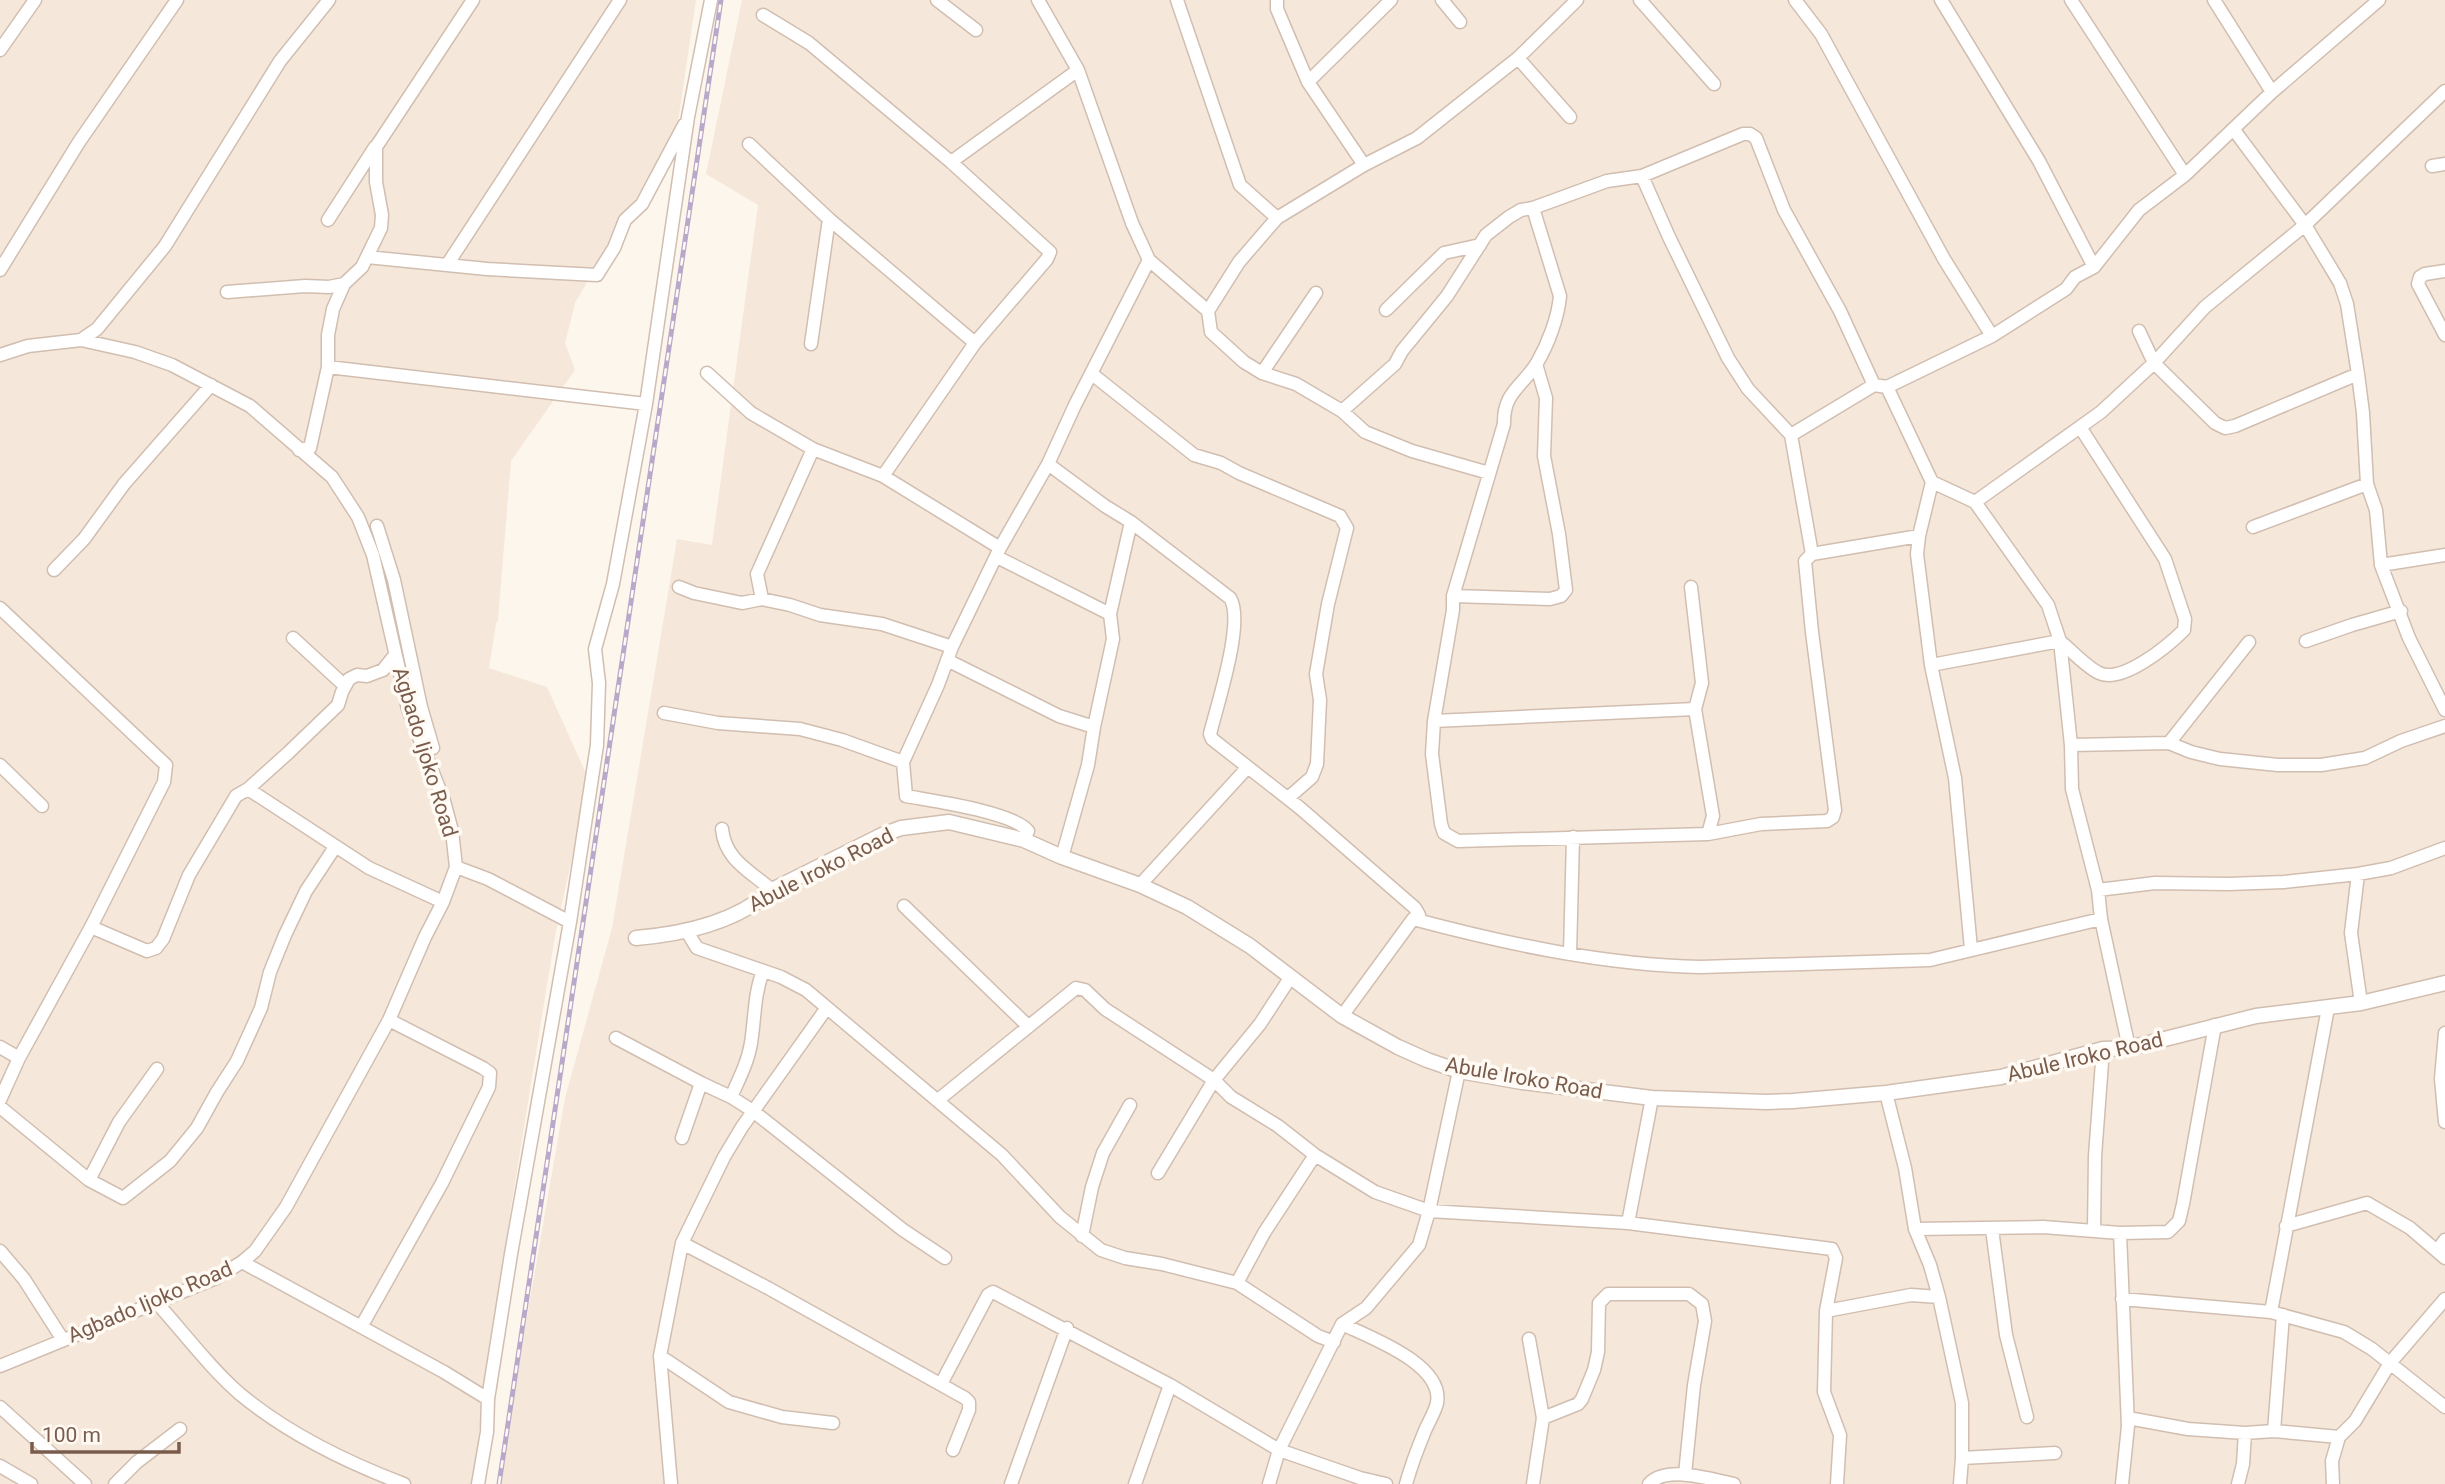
<svg xmlns="http://www.w3.org/2000/svg" width="2445" height="1484" font-family="Roboto,sans-serif">
	<style>
		.residential { fill: #f5e8da }
		.lines { fill: none; stroke-linecap: round; stroke-linejoin: round }
		.minor-casing { stroke: #d1beb0; stroke-width: 15 }
		.tertiary-casing { stroke: #d1beb0; stroke-width: 17 }
		.minor { stroke: #fff; stroke-width: 12 }
		.tertiary { stroke: #fff; stroke-width: 14 }
		.rail-casing { stroke: #b9a8c9; stroke-width: 5 }
		.rail { stroke: #fffaf3; stroke-width: 2.5; stroke-dasharray: 8; stroke-linecap: butt }
		.labels { text-anchor: middle; dominant-baseline: central; stroke-width: 7; stroke-linejoin: round; paint-order: stroke }
		.street-label { font-size: 21px; fill: #7a5c4d; stroke: #fffaf3 }
	</style>
	<rect width="100%" height="100%" fill="#fdf6ec"/>
	<!-- residential -->
	<path class="residential" d="M0,0H696L677,129L575,303L565,343L575,370L511,461L498,620L496,624L489,668L547,687L589,780L555,936L509,1220L472,1484H0Z
		M742,0H2445V1484H498L565,1098L612,928L677,539L712,545L758,205L706,174Z"/>
	<g class="lines">
		<!-- minor casing -->
		<g class="minor-casing">
			<path id="minor" d="M937,0L976,30
				M1038,0L1078,70L1132,223L1149,260L1208,311L1211,332L1244,362L1262,373L1296,384L1342,411L1365,432L1412,451L1489,473
				M1177,0L1240,185L1277,218
				M1277,0V9L1308,82L1364,165
				M1442,0L1460,22
				M1640,0L1714,84
				M1795,0L1821,34L1944,259L1992,336
				M1941,0L2039,161L2094,267
				M2071,0L2185,175
				M2214,0L2272,92
				M763,15L809,43L951,162L1050,252L1047,259L975,343L883,476
				M0,50L35,0
				M1518,58L1570,117
				M1308,82L1391,0
				M2234,130L2305,225L2340,283L2347,304L2358,374L2363,413L2367,484L2376,510L2381,565L2409,638L2445,710
				M749,144L829,219L975,343
				M951,162L1078,70
				M2432,166L2445,164
				M1642,176L1669,237L1728,358L1748,389L1791,435L1812,554
				M1533,208L1560,296C1558,318 1548,344 1537,363C1523,386 1503,392 1504,424L1453,596V610L1434,721L1432,754L1441,824L1444,833L1458,841L1708,834L1761,824L1827,821L1833,817L1835,810L1812,632L1805,561L1812,554L1919,536
				M328,220L375,147
				M367,257L487,269L597,275L614,248L625,220L642,204L684,125
				M447,265L620,0
				M0,270L79,142L177,0
				M2445,271L2425,274L2420,277L2418,284L2445,335
				M227,292L305,286L329,287L344,284
				M1386,310L1444,253L1480,245
				M1208,311L1239,262L1277,218L1364,165L1417,138L1518,58L1577,0
				M2139,331L2154,363L2215,423L2225,428L2235,426L2358,374
				M81,340L97,329L165,246L280,61L329,0
				M811,344L829,219
				M0,355L28,346L81,340L135,352L172,365L250,406L332,477L358,517L373,555L408,709L444,801L452,831L456,867L443,902L425,937L389,1020L286,1207L255,1251L242,1262L216,1278L0,1366
				M328,367L646,404
				M707,373L751,413L813,449L883,476L1000,548
				M1262,373L1316,293
				M1092,374L1194,455L1221,463L1239,473L1340,516L1347,528L1328,604L1316,674L1320,700L1317,764L1312,777L1288,798
				M1887,387L1992,336L2066,289L2075,277L2094,267L2139,210L2185,175L2272,92L2379,0
				M1342,411L1395,364L1402,351L1447,296L1486,235L1509,217L1521,210L1533,208L1607,181L1642,176L1743,134H1750L1756,138L1784,210L1840,311L1874,385L1887,387L1932,482L1975,502L2048,605L2060,641L2071,745L2072,789L2098,890L2101,919L2129,1048
				M1791,435L1874,385
				M299,450L310,448L328,367V335L333,309L344,284L362,267L381,228L382,215L376,182V147L473,0
				M1048,464L1105,506L1131,522L1230,598C1245,621 1217,705 1210,734L1212,739L1300,808L1415,908L1419,915L1413,919C1507,944 1604,965 1701,967L1930,960L2101,919
				M1932,482L1919,536L1917,554L1931,665L1955,778L1971,949
				M1975,502L2101,412L2154,363L2205,307L2305,225L2445,91
				M377,526L394,580L421,707L433,748
				M2253,527L2367,484
				M997,557L1110,614
				M2381,565L2445,555
				M54,570L84,539L124,484L211,385
				M679,587L694,593L742,603L762,599L790,605L820,615L882,624L952,647
				M1691,587L1702,683L1695,709L1713,816L1708,834
				M1453,596L1550,599L1561,596L1566,590L1559,534L1544,456L1546,398L1536,364
				M762,599L757,574L813,449
				M0,608L166,765L164,782L91,927L19,1058L0,1100
				M293,638L345,686
				M2306,641L2352,625L2401,611
				M947,660L1059,716L1094,727
				M1931,665L2060,641C2072,651 2085,666 2099,673C2122,684 2168,646 2184,630L2185,619L2165,559L2080,427
				M664,713L718,723L800,729L842,740L903,762
				M1434,721L1695,709
				M2169,743L2249,642
				M2071,745L2169,743L2191,752L2220,759L2278,765H2321L2365,758L2401,741L2445,726
				M0,765L42,806
				M248,789L369,868L443,902
				M722,829C725,860 750,871 772,890
				M1024,840L1028,831C1013,812 933,801 906,796L903,762L938,685L952,647L1000,548L1048,464L1075,405L1149,260
				M1062,857L1088,765L1094,727L1113,639L1110,614L1131,522
				M456,867L488,879L570,922
				M2358,874L2351,933L2361,1003
				M1140,885L1247,768
				M2098,890L2155,883L2228,884L2284,882L2358,874L2391,868L2445,848
				M904,906L1028,1026
				M91,927L147,951L156,948L163,939L189,875L236,796L248,789L288,753L338,705L342,692L349,679L357,675L367,676L383,670L395,655
				M686,930L697,948L781,977L806,990L1002,1155L1060,1217L1101,1250L1125,1258L1162,1264L1237,1283L1318,1336L1334,1342
				M1570,954L1573,837
				M1342,1016L1413,919
				M2445,1033L2441,1079L2445,1122
				M616,1038L701,1083L731,1097L753,1111L903,1230L945,1258
				M0,1047L19,1058
				M1886,1093L1905,1168L1915,1229L1930,1265L1939,1297L1962,1403V1458L1960,1484
				M731,1097C739,1079 748,1062 751,1043C755,1018 754,994 763,971
				M938,1100L1076,988L1085,990L1105,1009L1214,1080L1231,1097L1278,1126L1315,1155L1375,1192L1429,1211L1628,1223L1832,1249L1836,1258L1826,1311L1824,1392L1840,1435L1837,1484
				M0,1107L89,1180L123,1198L170,1161L197,1128L217,1092L237,1061L261,1008L270,972L285,935L306,891L335,847
				M682,1138L701,1083
				M1158,1173L1214,1080L1260,1024L1290,978
				M89,1180L119,1122L157,1069
				M1628,1223L1652,1098
				M2286,1226L2367,1203L2410,1228L2445,1258
				M1915,1229L2043,1227L2120,1233L2168,1232L2179,1221L2183,1204L2215,1025
				M1992,1229L2006,1335L2027,1417
				M2094,1231L2095,1156L2103,1049
				M2120,1233L2128,1426L2122,1484
				M1082,1236L1092,1187L1103,1153L1130,1105
				M682,1243L768,1288L965,1398L969,1402V1410L953,1450
				M0,1251L24,1279L63,1340
				M2437,1251L2445,1240
				M242,1262L444,1372L488,1399
				M1237,1283L1264,1233L1315,1155
				M2122,1299L2271,1312L2344,1332L2372,1349L2445,1407
				M157,1303C184,1333 210,1368 240,1394C288,1434 346,1462 404,1484
				M1826,1311L1911,1295L1939,1297
				M2271,1312L2328,1008
				M1342,1324C1369,1337 1444,1364 1437,1403C1435,1412 1428,1423 1424,1433C1417,1450 1411,1466 1406,1484
				M361,1327L442,1183L489,1087L490,1073L483,1068L389,1020
				M1529,1339L1543,1418L1533,1484
				M660,1356L729,1402L782,1417L833,1423
				M941,1384L988,1295L993,1292L1170,1385L1279,1450L1360,1478L1386,1484
				M0,1407L85,1484
				M1543,1418L1578,1404L1582,1399L1594,1370L1598,1352L1599,1303L1608,1294H1689L1702,1304L1705,1321L1694,1385L1685,1474
				M2128,1418L2188,1429L2245,1433L2274,1431L2339,1437
				M2274,1431L2283,1315
				M1962,1458L2055,1453
				M0,1466L31,1484
				M115,1484L137,1462L180,1429
				M478,1484L487,1432L488,1399L511,1254L570,922L597,745L599,683L595,649L613,584L646,404L688,117L711,0
				M671,1484L660,1356L682,1243L724,1157L742,1127L826,1009
				M1011,1484L1067,1328
				M1135,1484L1170,1385
				M1269,1484L1279,1450L1342,1324L1366,1308L1419,1245L1429,1211L1459,1071
				M1649,1484C1666,1465 1710,1479 1734,1484
				M2238,1484L2243,1464L2245,1433
				M2333,1484L2332,1461L2339,1437L2355,1421L2390,1363L2445,1299"/>
		</g>
		<!-- tertiary casing -->
		<g class="tertiary-casing">
			<path id="tertiary" d="M636,938C683,934 737,922 772,890L882,835L901,828L949,822L1024,840L1062,857L1140,885L1187,907L1250,946L1342,1016L1398,1047L1427,1060L1459,1071L1522,1082L1652,1098L1766,1102L1793,1101L1886,1093L2001,1077L2103,1049L2129,1048L2256,1016L2361,1003L2445,983"/>
		</g>
		<!-- minor -->
		<use href="#minor" class="minor"/>
		<!-- tertiary -->
		<use href="#tertiary" class="tertiary"/>
		<!-- rail casing -->
		<g class="rail-casing">
			<path id="rail" d="M499,1484L721,0"/>
		</g>
		<!-- rail -->
		<use href="#rail" class="rail"/>
	</g>
	<g class="labels">
		<!-- street labels -->
		<g class="street-label">
			<text transform="translate(425 752) rotate(73)">Agbado Ijoko Road</text>
			<text transform="translate(821 870) rotate(-27)">Abule Iroko Road</text>
			<text transform="translate(2085 1057) rotate(-13)">Abule Iroko Road</text>
			<text transform="translate(1524 1078) rotate(10)">Abule Iroko Road</text>
			<text transform="translate(150 1302) rotate(-23)">Agbado Ijoko Road</text>
		</g>
	</g>
	<!-- scale -->
	<path d="M32 1442v10h147v-10" fill="none" stroke="#7a5c4d" stroke-width="3.5"/>
	<text x="42" y="1442" font-size="21" fill="#7a5c4d" stroke="#fffaf3" stroke-width="5" paint-order="stroke">100 m</text>
</svg>
